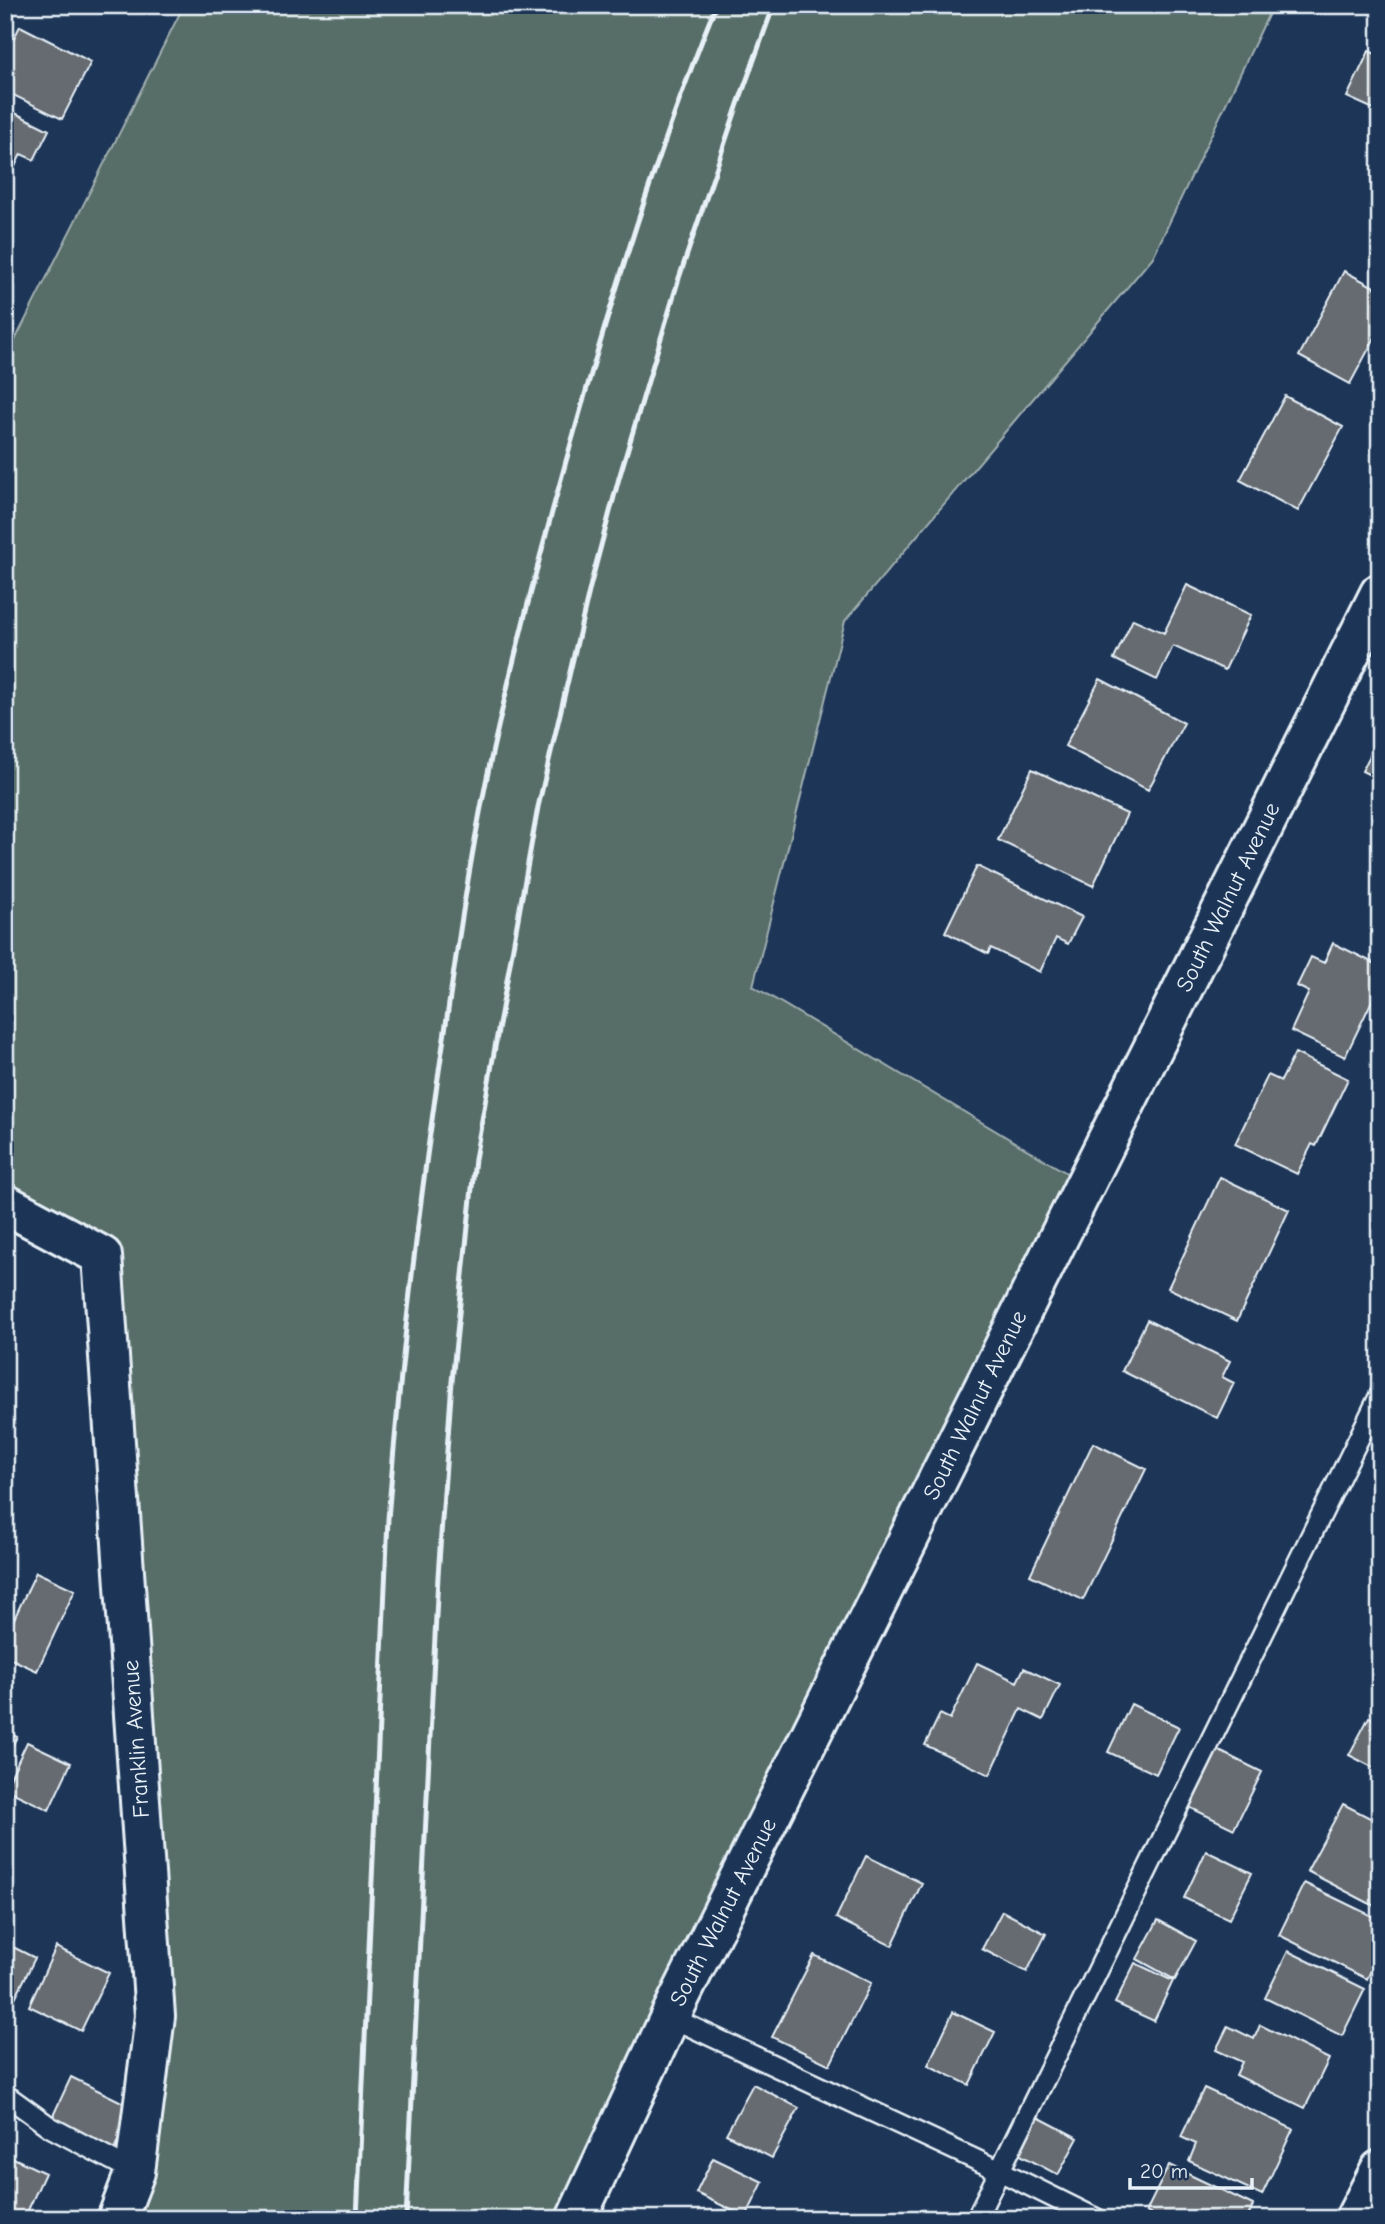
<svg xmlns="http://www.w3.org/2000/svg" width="1385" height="2224" font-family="'Comic Neue',sans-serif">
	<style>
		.green { fill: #576d68; stroke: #a0afb0; stroke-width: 2 }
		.building { fill: #666b71; stroke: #e8f1f8; stroke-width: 2 }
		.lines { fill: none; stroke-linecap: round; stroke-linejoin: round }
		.service-casing { stroke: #e8f1f8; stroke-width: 24 }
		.minor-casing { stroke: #e8f1f8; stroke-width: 44 }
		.service { stroke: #1d3557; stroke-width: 19 }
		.minor { stroke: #1d3557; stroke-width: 38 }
		.rail { stroke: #e8f1f8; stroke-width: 5 }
		.labels { text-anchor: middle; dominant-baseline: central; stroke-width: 7; stroke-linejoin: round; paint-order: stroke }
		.street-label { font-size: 23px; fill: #e8f1f8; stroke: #1d3557 }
	</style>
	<rect width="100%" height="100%" fill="#1d3557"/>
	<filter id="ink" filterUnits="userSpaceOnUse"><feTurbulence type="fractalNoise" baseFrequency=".0143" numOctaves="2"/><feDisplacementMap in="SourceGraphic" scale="14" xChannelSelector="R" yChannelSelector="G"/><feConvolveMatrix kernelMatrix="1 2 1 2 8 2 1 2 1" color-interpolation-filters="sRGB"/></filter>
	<g filter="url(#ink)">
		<!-- green -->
		<path class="green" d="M184,5H1273L1153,257L845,621L753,986L1085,1184L576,2219H117L155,2016L102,1256L5,1204V360Z"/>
		<!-- building -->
		<path class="building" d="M20,26L91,62L62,119L5,91V56Z
			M1369,51L1380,56V112L1347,97Z
			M5,108L49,130L34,160L21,154L8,181L5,180Z
			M1344,271L1380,290V328L1350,384L1299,356Z
			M1285,396L1343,427L1298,511L1240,480Z
			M1187,585L1251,615L1225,670L1173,646L1157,680L1114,659L1133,619L1164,633Z
			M1100,679L1184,723L1148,790L1065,746Z
			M1380,736V780L1362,771Z
			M1032,769L1127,814L1093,886L998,840Z
			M977,866L1082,917L1068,944L1056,938L1040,972L991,948L988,954L945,932Z
			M1333,943L1380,966V984L1345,1057L1291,1031L1309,992L1297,986L1311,957L1324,963Z
			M1295,1053L1348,1079L1316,1146L1312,1144L1297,1174L1235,1144L1268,1075L1281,1081Z
			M1220,1177L1289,1210L1237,1321L1168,1288Z
			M1147,1320L1230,1361L1222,1377L1234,1383L1217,1418L1122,1371Z
			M1093,1443L1146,1469L1083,1600L1030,1575Z
			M36,1572L75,1590L37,1671L5,1656V1638Z
			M977,1663L1017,1682L1024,1668L1060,1685L1043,1720L1021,1709L990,1775L925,1745L940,1714L950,1719Z
			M1131,1704L1179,1727L1156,1774L1108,1752Z
			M1369,1717L1380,1722V1771L1349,1755Z
			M5,1731L17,1737L5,1758Z
			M27,1742L71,1763L49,1810L5,1789Z
			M1215,1749L1262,1772L1234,1829L1187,1806Z
			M1343,1804L1380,1823V1909L1307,1871Z
			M1206,1851L1252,1873L1229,1919L1184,1898Z
			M866,1856L922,1883L892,1946L836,1918Z
			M1304,1883L1380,1920V1952L1367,1979L1279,1935Z
			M1002,1911L1046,1934L1027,1972L982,1949Z
			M1158,1920L1196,1941L1175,1980L1137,1959Z
			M5,1943L35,1958L14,2000L5,1995Z
			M56,1947L109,1973L81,2031L29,2006Z
			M1288,1951L1365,1989L1342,2036L1265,1998Z
			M814,1955L871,1983L830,2065L772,2037Z
			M1135,1963L1173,1981L1154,2021L1115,2003Z
			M953,2012L995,2032L969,2085L928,2065Z
			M1260,2025L1329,2059L1305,2108L1236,2075L1242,2062L1216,2050L1228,2026L1254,2039Z
			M71,2077L134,2108L113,2151L51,2120Z
			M753,2084L799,2108L772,2158L726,2134Z
			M1204,2088L1293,2129L1262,2195L1189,2161L1196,2144L1181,2137Z
			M1032,2114L1078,2138L1058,2175L1013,2151Z
			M5,2154L45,2173L24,2219H5Z
			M713,2158L763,2182L746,2217L696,2193Z
			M1169,2165L1253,2205L1247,2219H1161L1146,2212Z
			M985,2205L1014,2219H979Z"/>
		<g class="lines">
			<!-- service casing -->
			<g class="service-casing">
				<path id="service" d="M670,2017L1000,2171L1097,2219
					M5,2097L10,2098L50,2127L135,2172
					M976,2219L1380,1395"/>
			</g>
			<!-- minor casing -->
			<g class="minor-casing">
				<path id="minor" d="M5,1204L102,1256L155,2016L135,2172L117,2219
					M576,2219L670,2017L1380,593
					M1355,2219L1380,2170"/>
			</g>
			<!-- service -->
			<use href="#service" class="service"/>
			<!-- minor -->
			<use href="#minor" class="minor"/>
			<!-- rail -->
			<path class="rail" d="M357,2219L388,1519C401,1356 420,1193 445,1031C460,928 475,824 499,723C524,614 553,505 584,398C622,265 664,133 716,5
				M406,2219L438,1576L452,1381L475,1159L538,807L591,583L619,478L679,278L738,104L774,5"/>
		</g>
	</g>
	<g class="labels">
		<!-- street labels -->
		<g class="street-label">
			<text transform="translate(1228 897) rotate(-64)">South Walnut Avenue</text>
			<text transform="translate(975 1405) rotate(-64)">South Walnut Avenue</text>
			<text transform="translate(136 1739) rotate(-94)">Franklin Avenue</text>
			<text transform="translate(723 1912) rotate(-63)">South Walnut Avenue</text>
		</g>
	</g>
	<!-- margin -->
	<rect width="1385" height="2224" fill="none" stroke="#1d3557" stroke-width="28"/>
	<rect x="14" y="14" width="1357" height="2196" fill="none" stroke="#e8f1f8" stroke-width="2.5" filter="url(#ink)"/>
	<!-- scale -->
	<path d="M1130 2178v10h122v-10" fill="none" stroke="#e8f1f8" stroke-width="3.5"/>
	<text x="1140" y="2178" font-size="21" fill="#e8f1f8" stroke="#1d3557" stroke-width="5" paint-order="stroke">20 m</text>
</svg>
